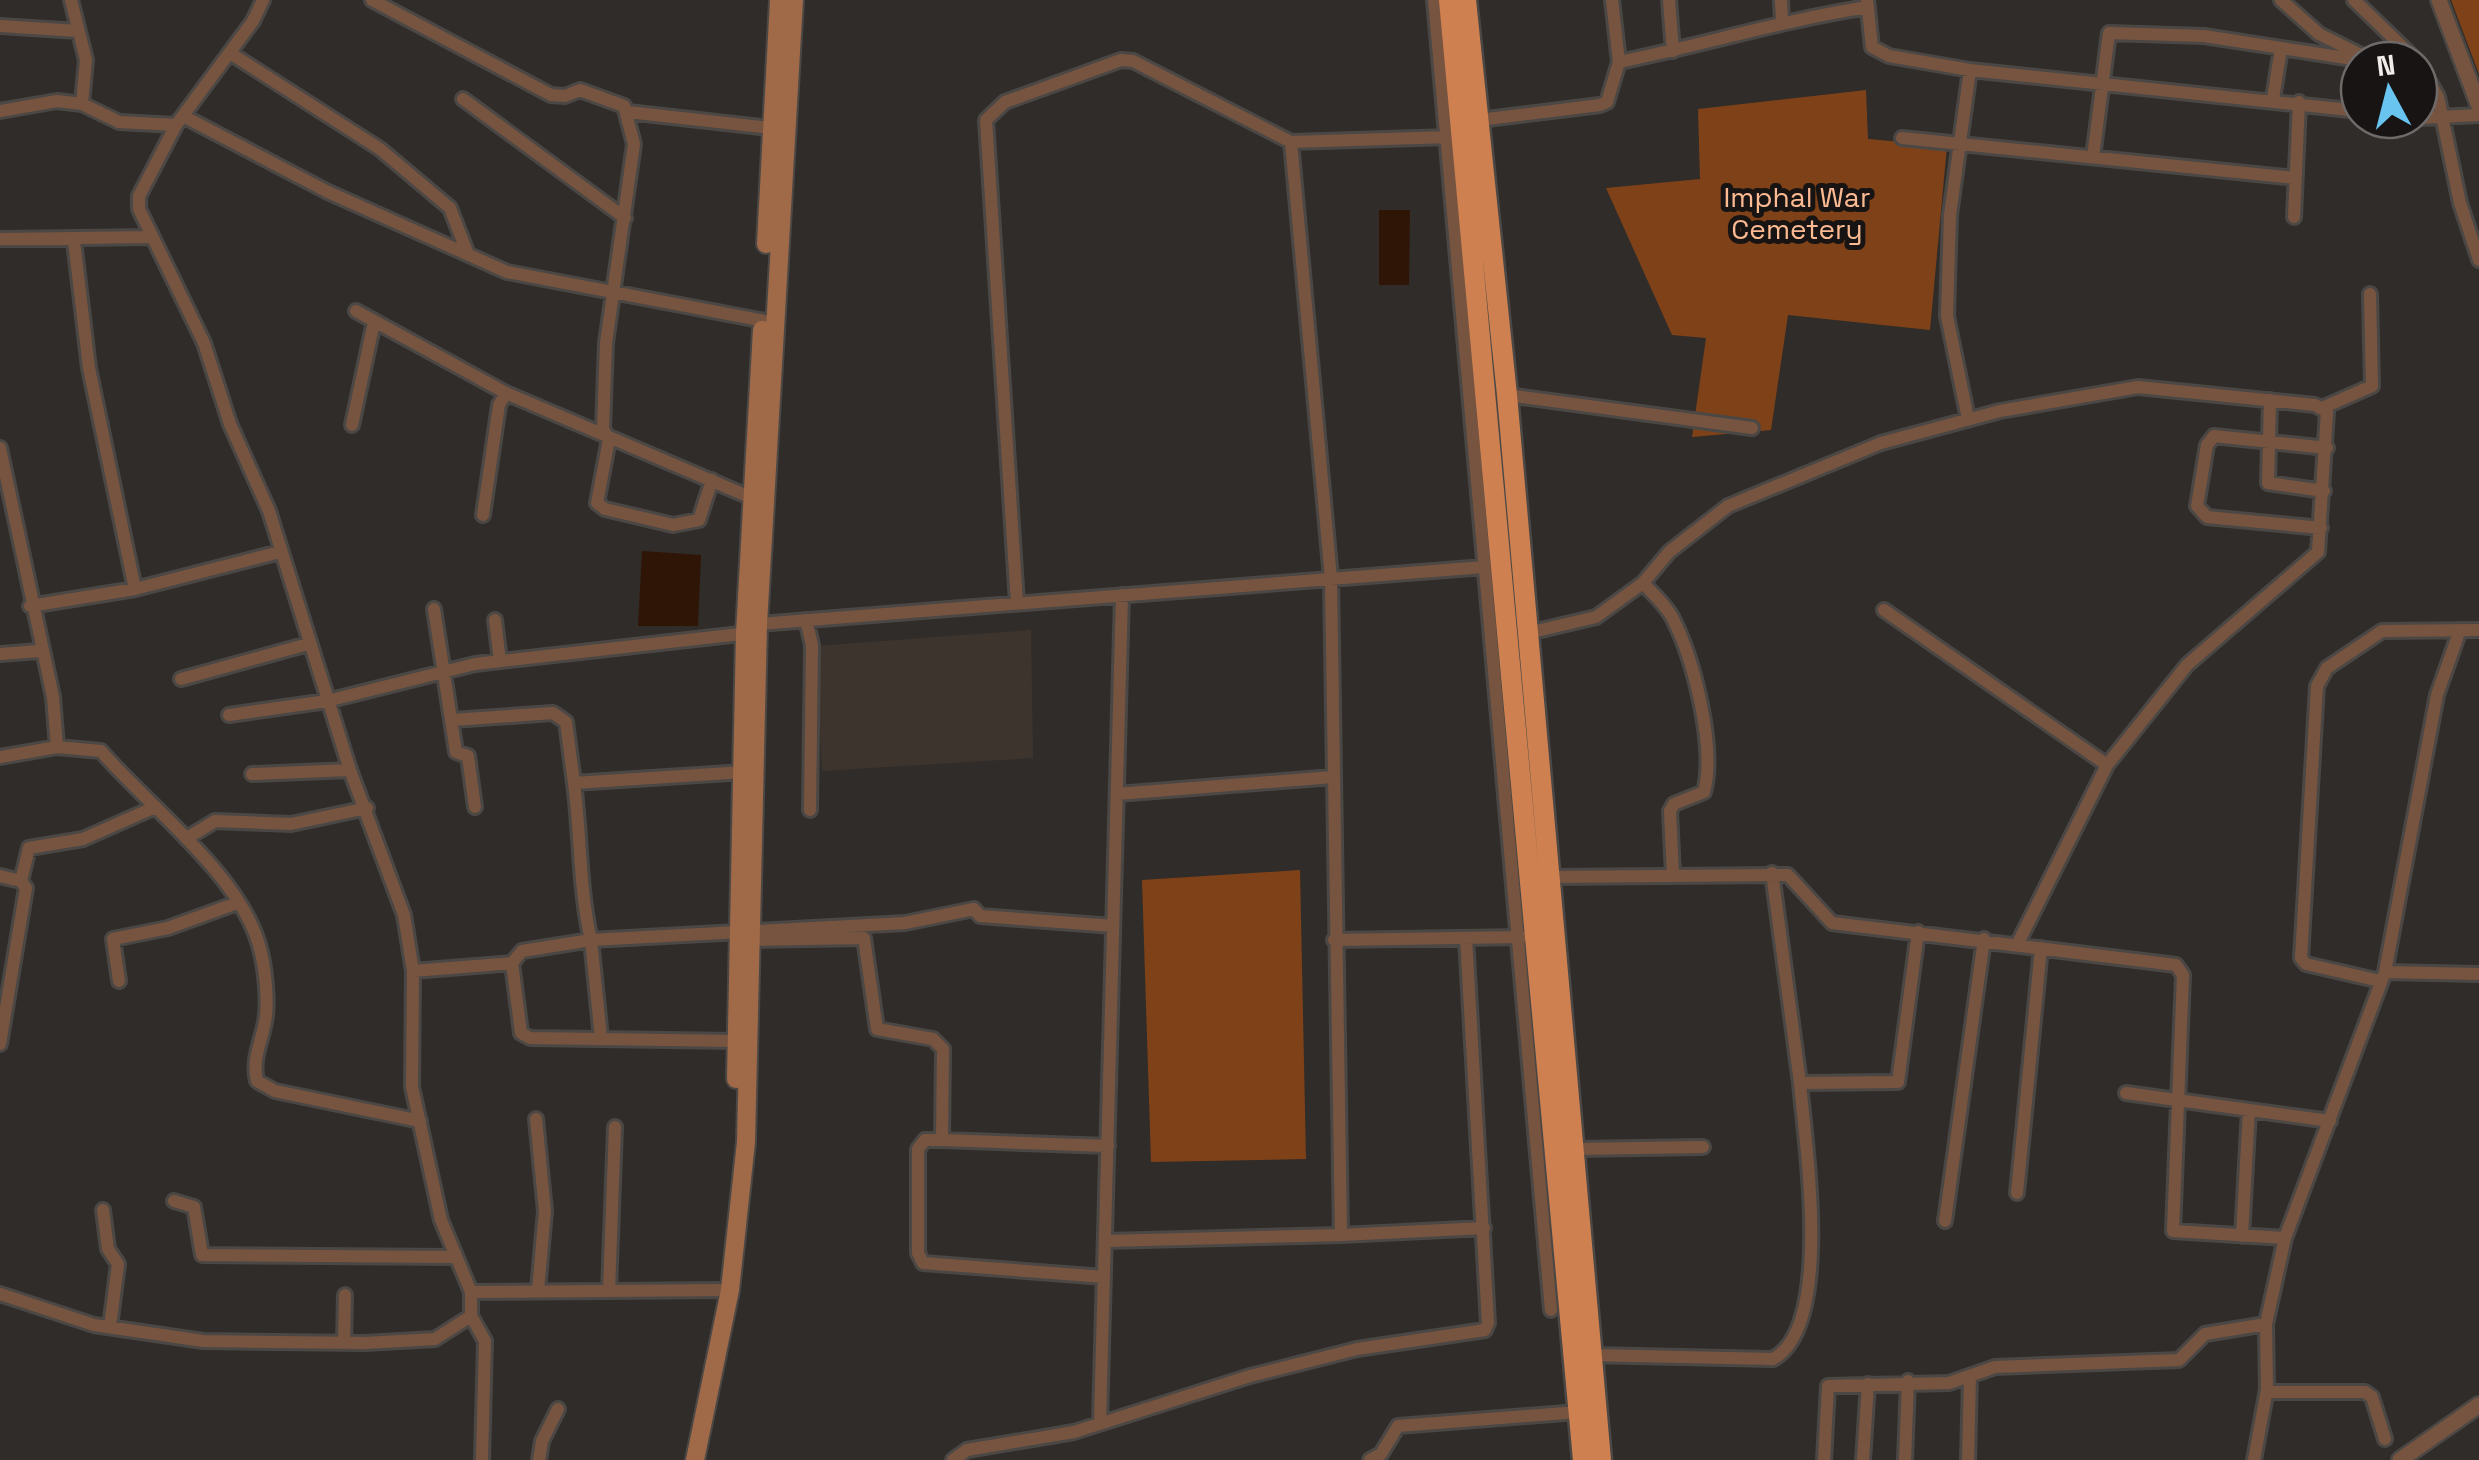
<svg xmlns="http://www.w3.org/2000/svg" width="2479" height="1460" font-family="'Space Grotesk',sans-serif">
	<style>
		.built { fill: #3e342e }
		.green { fill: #7f4218 }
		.water { fill: #2f1505 }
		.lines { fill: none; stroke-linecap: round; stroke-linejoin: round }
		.minor-casing { stroke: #4b4744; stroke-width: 18 }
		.tertiary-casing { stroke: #4b4744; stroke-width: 20 }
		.secondary-casing { stroke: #4b4744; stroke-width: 22 }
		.trunk-casing { stroke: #4b4744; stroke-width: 25 }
		.minor { stroke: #775440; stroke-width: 12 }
		.tertiary { stroke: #775440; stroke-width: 15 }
		.secondary { stroke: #a06a48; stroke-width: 18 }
		.trunk { stroke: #ce8050; stroke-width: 20 }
		.labels { text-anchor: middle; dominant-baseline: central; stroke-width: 10; stroke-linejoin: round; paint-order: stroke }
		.park-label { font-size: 28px; fill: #fcba93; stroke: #171413 }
	</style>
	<rect width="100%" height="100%" fill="#302c29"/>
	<!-- built -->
	<path class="built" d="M1031,630L1033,758L822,771L816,646Z"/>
	<!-- green -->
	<path class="green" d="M2451,0H2479V74Z
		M1866,90L1868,139L1947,146L1930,330L1788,315L1771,430L1692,437L1706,338L1672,335L1606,188L1700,179L1698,109Z
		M1300,870L1306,1159L1151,1162L1142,880Z"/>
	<!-- water -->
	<path class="water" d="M1379,210H1410L1409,285H1379Z
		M642,551L701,555L698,626H638Z"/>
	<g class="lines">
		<!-- minor casing -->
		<g class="minor-casing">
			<path id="minor" d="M71,0L86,60L82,104
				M263,0L253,21L176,125L139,196V209L204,343L230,424L269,511L350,770L404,915L413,971L412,1087L441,1220L471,1292
				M372,0L551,95L565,96L580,90L624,106L634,144L606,343L603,429L609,439L597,503L605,509L673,525L699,520L712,480
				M1434,0L1551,1310
				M1612,0L1619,62
				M1669,0L1673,51
				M1781,0L1782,20
				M1867,0L1872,47L1889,56L1970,70L2359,111
				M2281,0L2319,34L2371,60
				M2354,0L2416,60
				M0,26L78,31
				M230,53L380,149L450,208L467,252
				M2419,63L2438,97L2460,203L2479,260
				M463,99L625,218
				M2273,99L2281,48
				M0,111L57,101L82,104L119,122L176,125
				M628,112L770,128
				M183,116L328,192L507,272L775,323
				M2419,118L2479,115
				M1479,120L1600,105L1607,102L1619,62C1703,45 1783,20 1868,7
				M1902,138L2295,178
				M1291,142L1449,137
				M2093,157L2109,33L2204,36L2359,60
				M2294,217L2299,102
				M0,239L151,237
				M74,241L89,368L135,589
				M356,311L506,393L752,498
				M1507,395L1752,428
				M2270,400L2268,483L2324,491
				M2322,408L2372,386L2370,294
				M1968,419L1947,316L1950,215L1970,70
				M352,425L374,322
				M0,448L53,697L57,747
				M483,515L499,405L506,393
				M2321,528L2207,517L2197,506L2207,445L2214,436L2327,448
				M1643,583L1669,552L1728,506L1881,443L2000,411L2138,387L2315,405L2327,412L2318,552L2187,665L2107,765L2017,945
				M1017,603L986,120L1005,102L1121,60L1133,61L1291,142L1331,578L1341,1235L1105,1241
				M30,606L135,589L280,552
				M434,609L456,752L468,756L475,807
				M1884,610L2107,765
				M495,620L500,661
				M806,620L812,645L810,810
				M758,624L1484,567
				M1524,634L1596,617L1643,583C1653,594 1667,606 1673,619C1694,660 1716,748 1704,792L1674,804L1670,811L1673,875
				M0,654L39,651
				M181,679L308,644
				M229,715L327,701L475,664L749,633
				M452,720L553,713L566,722L574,783
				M0,757L57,747L101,751C149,807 239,874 259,945C265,965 269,1002 265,1022C261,1043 252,1059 257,1081L275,1091L420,1121
				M744,772L574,783C581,836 579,888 591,940L905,923L974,909L980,916L1113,926
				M252,774L350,770
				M1117,794L1333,777
				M187,838L215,821L291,824L367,808
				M1772,873L1800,1083L1898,1082L1918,932
				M0,876L21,881L26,888L0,1044
				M1547,877L1788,875L1832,923L2176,965L2183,975L2173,1231L2285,1238
				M21,881L29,848L83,839L153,808
				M751,940L864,938L877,1029L933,1039L943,1049L942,1140
				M1334,940L1521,937
				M413,971L512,963
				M2385,972L2479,974
				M119,981L113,939L168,928L237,903
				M2380,981L2306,964L2301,958L2317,686L2327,668L2382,631L2479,630
				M601,1038L591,940L522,951L512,963L521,1033L530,1038L736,1041
				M2126,1093L2330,1121
				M536,1119L545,1211L538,1290
				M1574,1149L1703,1147
				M2017,1193L2041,948
				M174,1201L194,1207L202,1255L453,1257
				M103,1210L108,1249L118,1264L110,1327
				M1945,1221L1984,939
				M1341,1235L1484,1228
				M2242,1236L2249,1110
				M1104,1277L923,1263L918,1253V1149L925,1140H942L1108,1146
				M609,1291L615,1127
				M0,1294L94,1325L203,1341L365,1343L435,1339L471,1316V1292L730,1290
				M471,1316L485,1341L482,1460
				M344,1343L345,1295
				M1589,1355L1773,1359C1834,1326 1805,1143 1800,1083
				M2267,1392H2365L2372,1397L2385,1439
				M1100,1422L1122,595
				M539,1460L542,1441L558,1409
				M953,1460L967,1450L1074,1432L1250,1376L1357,1349L1485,1330L1488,1323L1466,938
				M1370,1460L1381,1454L1398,1426L1578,1412
				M1824,1460L1828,1386L1949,1383L1995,1367L2179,1360L2205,1334L2266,1324
				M1863,1460L1868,1384
				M1905,1460L1908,1381
				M1968,1460L1970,1377
				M2254,1460L2267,1389L2266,1324L2285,1238L2385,972L2437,695L2460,630"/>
		</g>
		<!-- tertiary casing -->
		<g class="tertiary-casing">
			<path id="tertiary" d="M2439,0L2479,106
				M2400,1460L2479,1405"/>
		</g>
		<!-- secondary casing -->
		<g class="secondary-casing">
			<path id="secondary" d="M766,244L779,0
				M736,1079L745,633L762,330
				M695,1460L730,1290L746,1142L758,624L794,0"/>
		</g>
		<!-- trunk casing -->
		<g class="trunk-casing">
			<path id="trunk" d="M1449,0L1583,1460
				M1466,0L1507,395L1601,1460"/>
		</g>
		<!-- minor -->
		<use href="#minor" class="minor"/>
		<!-- tertiary -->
		<use href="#tertiary" class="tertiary"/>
		<!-- secondary -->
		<use href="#secondary" class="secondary"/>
		<!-- trunk -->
		<use href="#trunk" class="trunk"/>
	</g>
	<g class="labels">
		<!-- park labels -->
		<g class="park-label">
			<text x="1797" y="197">Imphal War<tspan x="1797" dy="32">Cemetery</tspan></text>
		</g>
	</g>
	<!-- north arrow -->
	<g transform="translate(2389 90) rotate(353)"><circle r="48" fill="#171413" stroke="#6d6a69" stroke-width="2.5"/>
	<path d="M0-8L18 38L0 25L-18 38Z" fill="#69c4f0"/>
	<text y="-15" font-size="28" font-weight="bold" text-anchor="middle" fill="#efecea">N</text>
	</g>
</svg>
